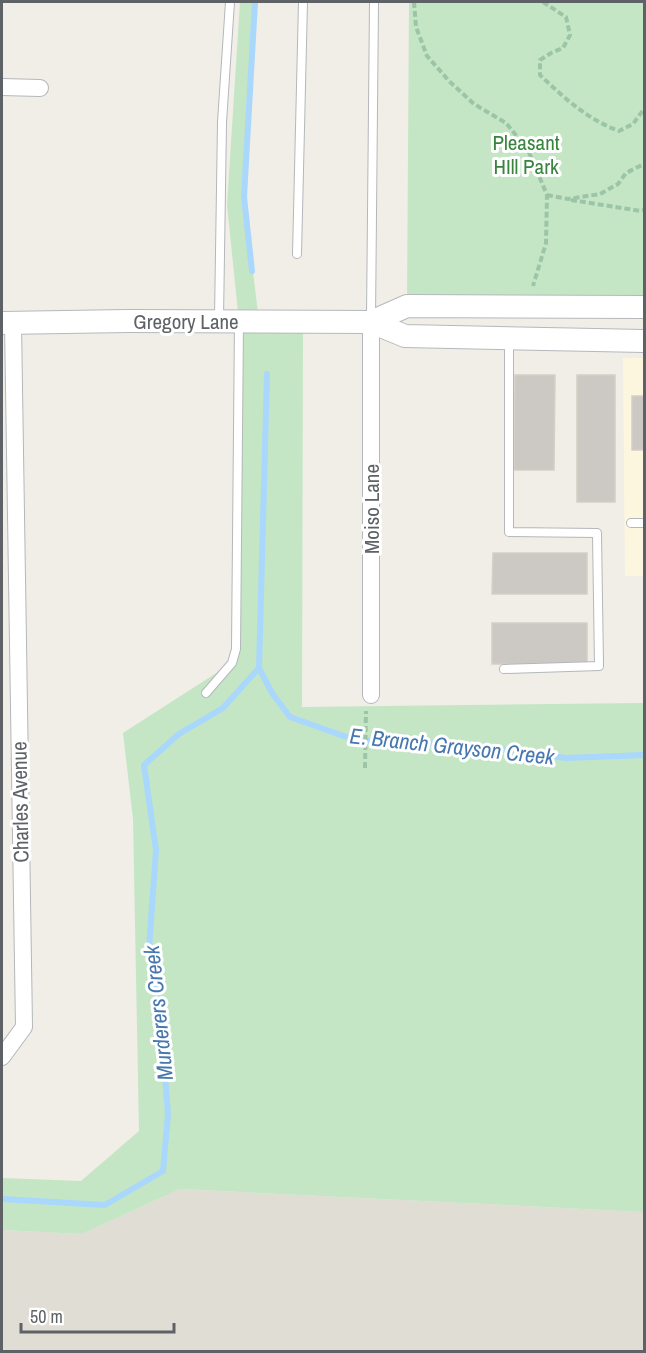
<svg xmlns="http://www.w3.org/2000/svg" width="646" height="1353" font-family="'Archivo Narrow',sans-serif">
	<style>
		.commercial { fill: #fdf6df }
		.education { fill: #e0ddd5 }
		.green { fill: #c4e6c5 }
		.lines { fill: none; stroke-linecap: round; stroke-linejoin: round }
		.stream { stroke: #aad7fc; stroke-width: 6 }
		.building { fill: #ccc9c4; stroke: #d4d0c5; stroke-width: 1.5 }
		.service-casing { stroke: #b4b7bb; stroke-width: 10 }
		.minor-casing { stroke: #b4b7bb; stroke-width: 18 }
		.secondary-casing { stroke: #b5b9bd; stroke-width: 24 }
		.path { stroke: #9cc5a8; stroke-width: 4; stroke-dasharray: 6 3; stroke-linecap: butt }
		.service { stroke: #fff; stroke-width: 8 }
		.minor { stroke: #fff; stroke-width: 16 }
		.secondary { stroke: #fff; stroke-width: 22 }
		.labels { text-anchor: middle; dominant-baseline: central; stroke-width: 6; stroke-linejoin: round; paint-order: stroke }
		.park-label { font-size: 21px; fill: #38843d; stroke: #fff }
		.street-label { font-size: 21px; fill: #5e6266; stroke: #fff }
		.water-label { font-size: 22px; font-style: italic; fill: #4678af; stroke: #fff }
	</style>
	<rect width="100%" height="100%" fill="#f0eee7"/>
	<!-- commercial -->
	<path class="commercial" d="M623,358H644V576H625Z"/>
	<!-- education -->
	<path class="education" d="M180,1189L644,1212V1351H2V1230L82,1234Z"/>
	<!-- green -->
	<path class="green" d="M240,2H255L244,197L259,321L303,322L302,707L644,703V1212L180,1189L82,1234L2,1230V1178L81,1181L139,1131L133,819L123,733L238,659L239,322L227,205Z
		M409,2H644V307L407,306Z"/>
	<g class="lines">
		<!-- stream -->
		<path class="stream" d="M252,271L244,197L255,2
			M267,374L259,668L272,693L290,717L355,740L469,745L566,758L644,755
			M2,1199L105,1205L163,1171L168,1114L160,1009L149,948L156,850L144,765L179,734L223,708L259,668"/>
	</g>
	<!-- building -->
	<path class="building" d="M515,375H555L554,470H514Z
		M577,375H615V502H577Z
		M632,396H644V450H632Z
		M493,553H587V594H492Z
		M492,623H587V664H492Z"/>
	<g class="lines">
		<!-- service casing -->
		<g class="service-casing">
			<path id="service" d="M297,254L303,2
				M219,319L222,122L230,2
				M371,319L374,2
				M631,523H644
				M504,669L599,666L597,533L509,532V338
				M206,693L232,663L236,649L239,322"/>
		</g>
		<!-- minor casing -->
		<g class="minor-casing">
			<path id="minor" d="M2,87L40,88
				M371,695V322
				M2,1057L24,1027L13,323"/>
		</g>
		<!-- secondary casing -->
		<g class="secondary-casing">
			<path id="secondary" d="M371,322L407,306L644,307
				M2,323L128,321L371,322L405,336L644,341"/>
		</g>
		<!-- path -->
		<path class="path" d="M414,2L416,27L427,56L449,81L474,104L506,123L528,150L547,195L546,243L533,286
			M543,2L566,17L570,35L563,48L551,53L540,60V75C564,98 587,119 619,131L633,124L644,109
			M547,195L568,199L600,194L618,184L626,173L644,164
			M571,200L641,211L644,210
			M365,768L366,711"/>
		<!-- service -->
		<use href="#service" class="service"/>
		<!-- minor -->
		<use href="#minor" class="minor"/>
		<!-- secondary -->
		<use href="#secondary" class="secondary"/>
	</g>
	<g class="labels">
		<!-- park labels -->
		<g class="park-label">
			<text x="526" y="142">Pleasant<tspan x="526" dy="24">HIll Park</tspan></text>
		</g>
		<!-- street labels -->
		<g class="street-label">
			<text x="186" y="321">Gregory Lane</text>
			<text transform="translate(371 509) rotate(-90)">Moiso Lane</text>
			<text transform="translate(20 802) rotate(-91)">Charles Avenue</text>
		</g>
		<!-- water labels -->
		<g class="water-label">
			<text transform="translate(452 746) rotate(6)">E. Branch Grayson Creek</text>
			<text transform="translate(158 1013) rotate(-96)">Murderers Creek</text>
		</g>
	</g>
	<!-- border -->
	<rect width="646" height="1353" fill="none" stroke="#5e6266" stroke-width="6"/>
	<!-- scale -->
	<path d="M21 1323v9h153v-9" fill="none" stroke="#5e6266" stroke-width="3"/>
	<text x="30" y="1323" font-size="18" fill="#5e6266" stroke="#ffffff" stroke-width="4.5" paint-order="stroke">50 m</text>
</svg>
